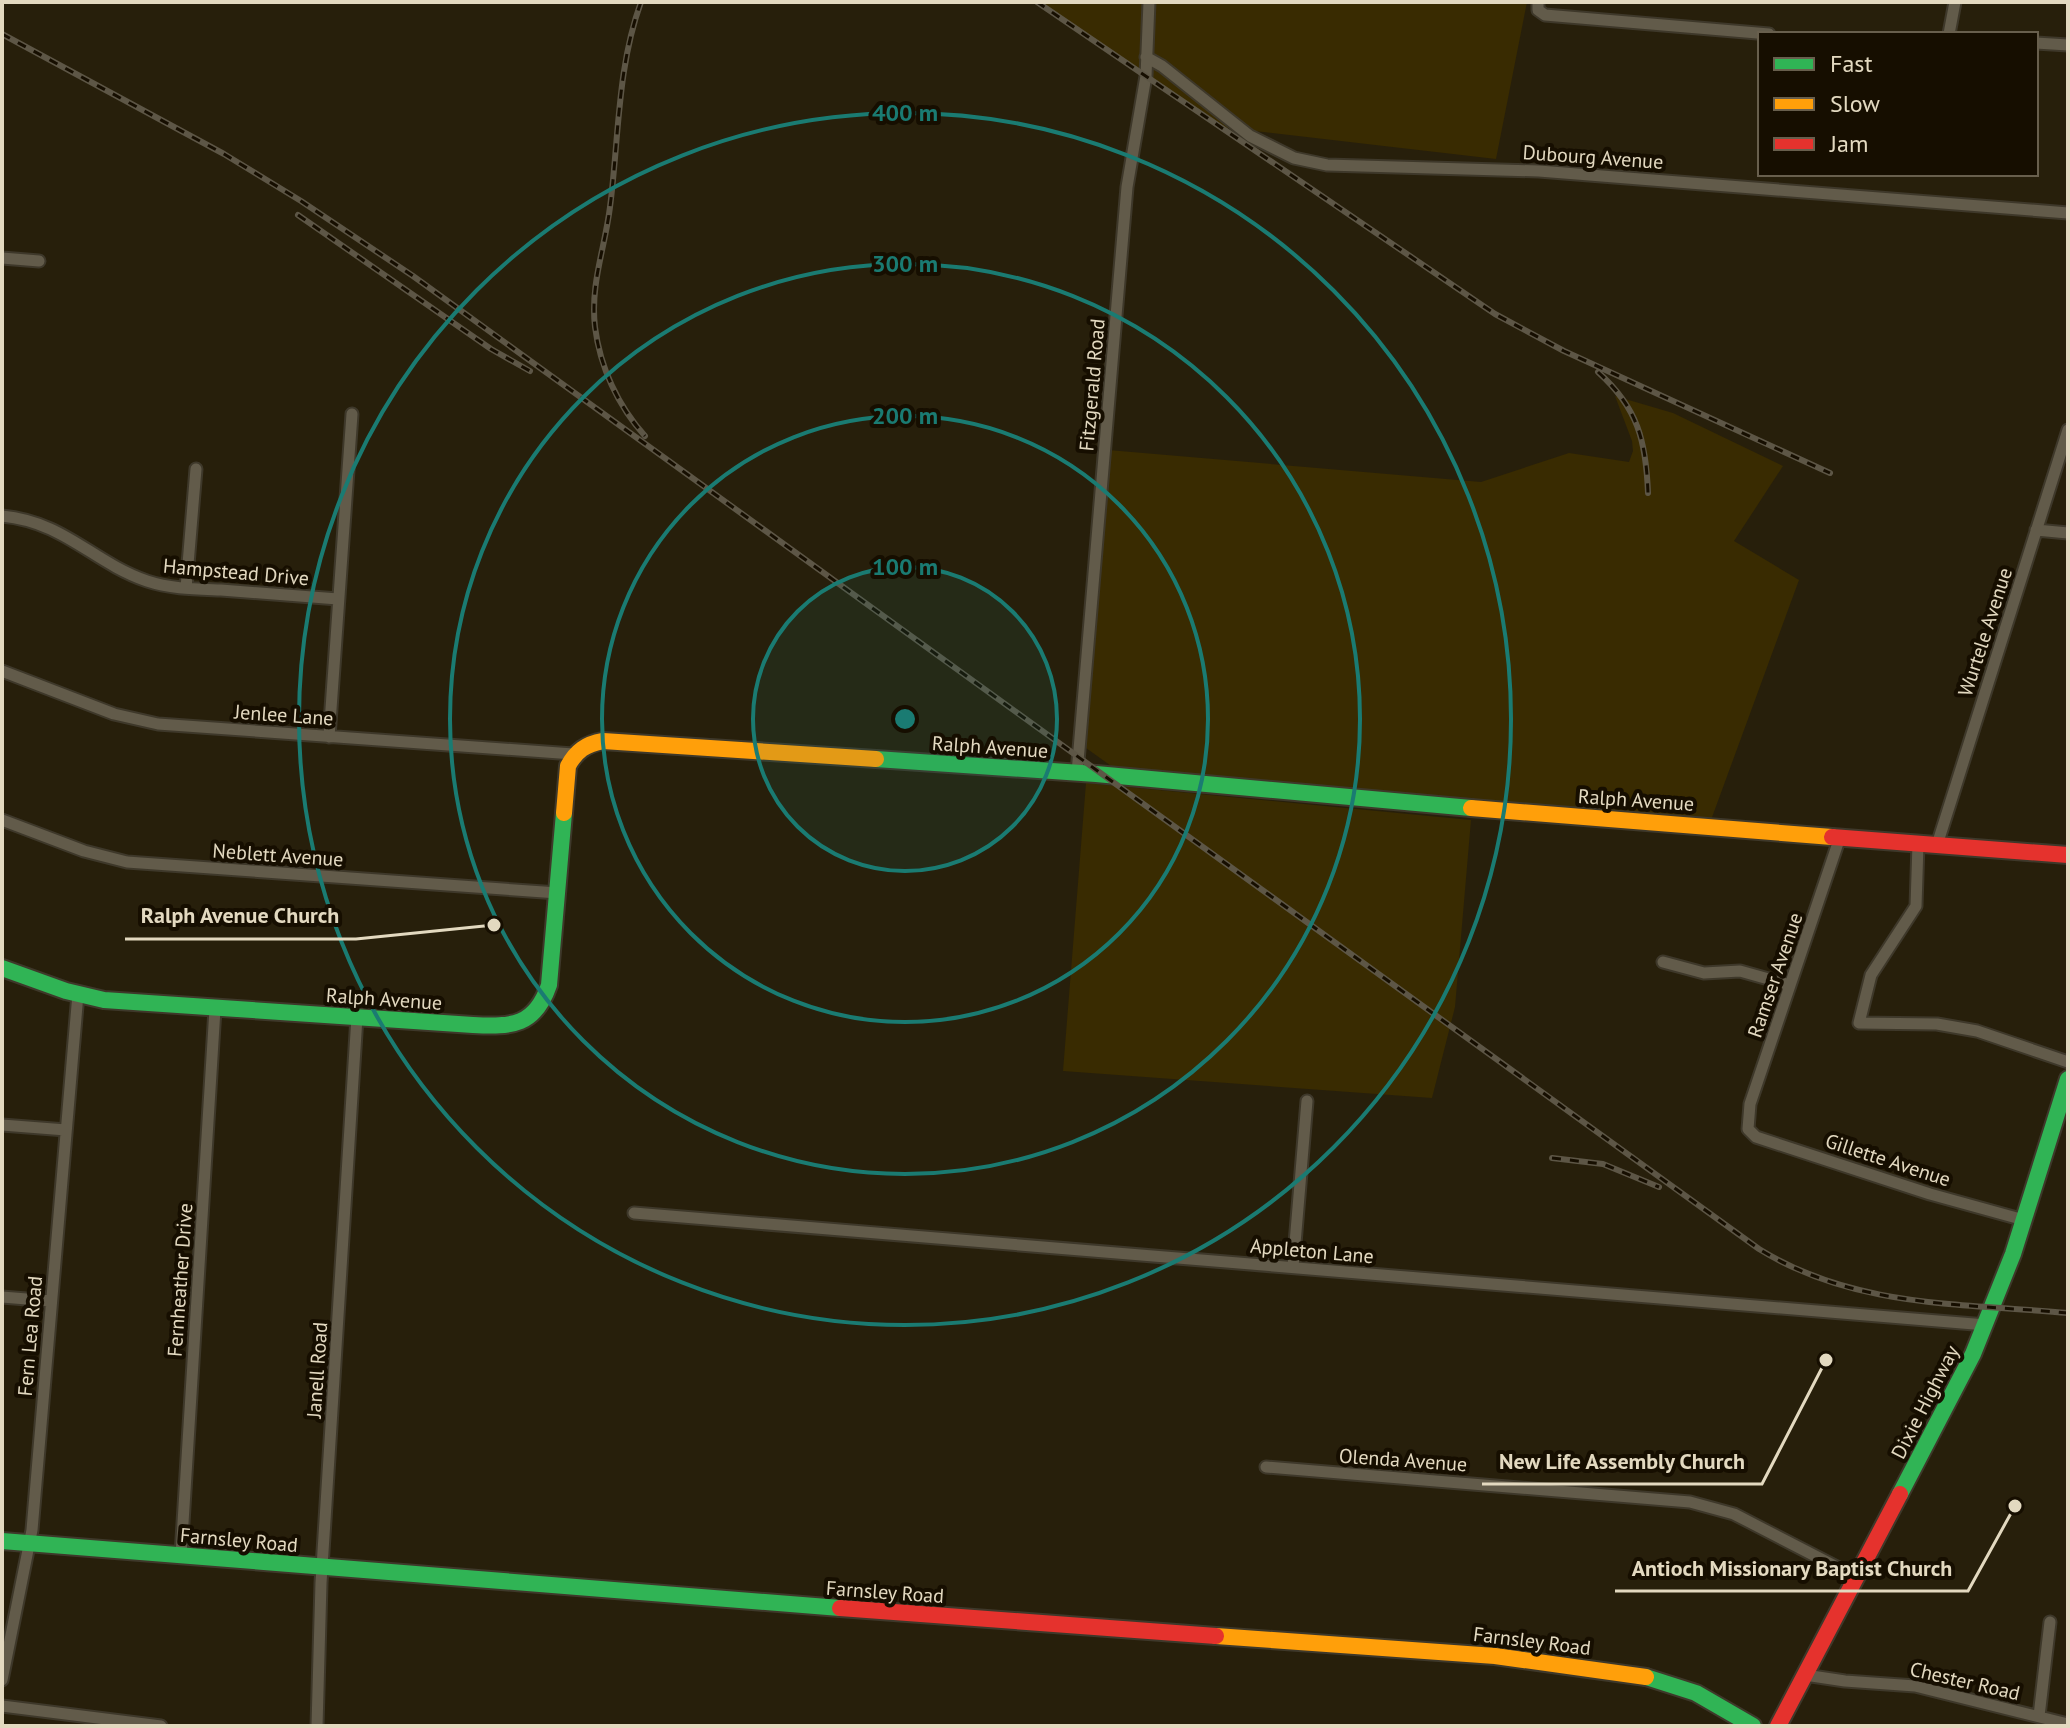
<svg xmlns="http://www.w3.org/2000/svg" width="2070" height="1728" font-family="'PT Sans',sans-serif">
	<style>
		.built { fill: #392b01 }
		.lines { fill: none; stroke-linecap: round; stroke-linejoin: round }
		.street-casing { stroke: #3e382a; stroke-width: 15 }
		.fast-casing { stroke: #3e382a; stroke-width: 20 }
		.slow-casing { stroke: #3e382a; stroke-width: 20 }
		.jam-casing { stroke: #3e382a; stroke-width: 20 }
		.street { stroke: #625b4a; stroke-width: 11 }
		.fast { stroke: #30b455; stroke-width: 16 }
		.slow { stroke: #ff9f0a; stroke-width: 16 }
		.jam { stroke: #e5322d; stroke-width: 16 }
		.rail-casing { stroke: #5d5646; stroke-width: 6 }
		.rail { stroke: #160e00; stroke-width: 3; stroke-dasharray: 9; stroke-linecap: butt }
		.ring { fill: none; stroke: #1a7b72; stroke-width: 4 }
		.labels { text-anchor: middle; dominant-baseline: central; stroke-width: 8; stroke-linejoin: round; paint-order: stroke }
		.street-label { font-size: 20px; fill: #e3d9c0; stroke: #160e00 }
		.centre { fill: #1a7b72; stroke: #160e00; stroke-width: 4 }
		.ring-label { font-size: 24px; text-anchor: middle; font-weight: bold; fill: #1a7b72; stroke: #160e00; stroke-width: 8; stroke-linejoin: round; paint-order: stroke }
		.leader { fill: none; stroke: #e3d9c0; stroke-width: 3 }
		.callout-dot { fill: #e3d9c0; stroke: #160e00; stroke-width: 3 }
		.callout-label { font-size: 22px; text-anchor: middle; font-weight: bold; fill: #e3d9c0; stroke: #160e00; stroke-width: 8; stroke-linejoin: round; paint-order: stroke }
	</style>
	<rect width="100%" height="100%" fill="#271f0b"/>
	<!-- built -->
	<path class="built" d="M1037,2H1527L1496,159L1220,127Z
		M1615,396L1673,413L1783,466L1734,541L1799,580L1711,820L1114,768L1086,748L1108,450L1481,482L1569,453L1629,462L1633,451L1632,441Z
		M1086,783L1471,820L1455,1007L1432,1098L1063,1071Z"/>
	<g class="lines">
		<!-- street casing -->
		<g class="street-casing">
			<path id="street" d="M1538,2V10L1545,15L1769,34
				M1949,34L1955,2
				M2036,43L2068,45
				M1146,57L1162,66L1250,136L1294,158L1327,165L1539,171L2068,213
				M2,258L39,261
				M2,516C65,522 92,562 147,581C171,589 196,589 221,590C260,593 299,596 338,599
				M2036,530L2068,533
				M186,588L196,469
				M2,671L114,714L158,724L573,754
				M329,737L352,414
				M1077,773L1127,187L1146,76L1149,2
				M2,820L84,851L127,862L558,893
				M1840,837L1750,1104L1748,1129L1756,1137L1930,1194L2024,1220
				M1918,844L1916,906L1871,975L1859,1023L1937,1024L1977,1031L2068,1062
				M1937,845L2068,430
				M1663,962L1704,973L1740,971L1790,985
				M2,1125L66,1130
				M634,1213L1986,1325
				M1293,1267L1307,1101
				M2,1297L51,1301
				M1266,1467L1690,1502L1734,1514L1856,1577
				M181,1555L215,1009
				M1805,1675L1845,1681L1915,1686L2068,1724
				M2,1680L32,1530L78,994
				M2,1706L161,1726
				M2039,1716L2050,1622
				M317,1726L321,1583L357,1017"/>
		</g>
		<!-- fast casing -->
		<g class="fast-casing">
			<path id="fast" d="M876,759L1096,774L1471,808
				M2,968L66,991L104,1000L473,1025C512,1027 535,1026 549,985L564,813
				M1900,1494L1973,1354L2013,1254L2068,1079
				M2,1541L840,1608
				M1646,1677L1696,1693L1753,1726"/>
		</g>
		<!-- slow casing -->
		<g class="slow-casing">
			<path id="slow" d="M1471,808L1832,837
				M564,813L568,766C576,751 586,744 603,741L876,759
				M1216,1636L1495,1656L1646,1677"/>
		</g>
		<!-- jam casing -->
		<g class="jam-casing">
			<path id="jam" d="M1832,837L2068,855
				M840,1608L1216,1636
				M1778,1726L1900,1494"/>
		</g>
		<!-- street -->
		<use href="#street" class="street"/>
		<!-- fast -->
		<use href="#fast" class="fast"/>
		<!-- slow -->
		<use href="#slow" class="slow"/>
		<!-- jam -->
		<use href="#jam" class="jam"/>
		<!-- rail casing -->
		<g class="rail-casing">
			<path id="rail" d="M641,2C617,68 619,138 610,207C605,248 590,284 595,327C600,367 618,406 645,436
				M1037,2L1495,314L1564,351L1830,473
				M2,34L224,154L301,201L413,276L1759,1249C1855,1308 1959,1303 2068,1313
				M298,215L491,349L530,371
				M1598,372C1638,408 1646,441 1648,493
				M1552,1158L1603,1164L1659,1187"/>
		</g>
		<!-- rail -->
		<use href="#rail" class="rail"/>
	</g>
	<!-- distance rings -->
	<circle cx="905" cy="719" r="152" fill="#1a7b72" fill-opacity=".12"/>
	<g class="ring">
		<circle cx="905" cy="719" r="152"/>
		<circle cx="905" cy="719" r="303"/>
		<circle cx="905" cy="719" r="455"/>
		<circle cx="905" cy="719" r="606"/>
	</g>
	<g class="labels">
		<!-- street labels -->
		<g class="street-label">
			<text transform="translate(1593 157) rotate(4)">Dubourg Avenue</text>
			<text transform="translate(1092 385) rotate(-85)">Fitzgerald Road</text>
			<text transform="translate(236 572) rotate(5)">Hampstead Drive</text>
			<text transform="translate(1985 632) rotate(-72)">Wurtele Avenue</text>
			<text transform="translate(284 715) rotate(4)">Jenlee Lane</text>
			<text transform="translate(990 747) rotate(4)">Ralph Avenue</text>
			<text transform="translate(1636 800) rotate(4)">Ralph Avenue</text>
			<text transform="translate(278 855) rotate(4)">Neblett Avenue</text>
			<text transform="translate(1775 975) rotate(-71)">Ramser Avenue</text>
			<text transform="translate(384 999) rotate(4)">Ralph Avenue</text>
			<text transform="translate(1888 1160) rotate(18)">Gillette Avenue</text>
			<text transform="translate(1312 1251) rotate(5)">Appleton Lane</text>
			<text transform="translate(180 1280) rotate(-86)">Fernheather Drive</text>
			<text transform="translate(30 1336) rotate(-85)">Fern Lea Road</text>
			<text transform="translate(317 1370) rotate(-86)">Janell Road</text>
			<text transform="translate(1925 1402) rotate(-63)">Dixie Highway</text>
			<text transform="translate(1403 1460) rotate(4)">Olenda Avenue</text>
			<text transform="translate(239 1540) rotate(5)">Farnsley Road</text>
			<text transform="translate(885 1592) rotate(4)">Farnsley Road</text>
			<text transform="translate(1532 1641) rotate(7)">Farnsley Road</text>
			<text transform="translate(1965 1681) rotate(13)">Chester Road</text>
		</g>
	</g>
	<circle cx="905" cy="719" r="12" class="centre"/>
	<g class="ring-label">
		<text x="905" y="121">400 m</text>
		<text x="905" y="272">300 m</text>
		<text x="905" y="424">200 m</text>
		<text x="905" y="575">100 m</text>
	</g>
	<!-- callouts -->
	<path class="leader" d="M494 925L356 939H125M1826 1360L1762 1484H1482M2015 1506L1968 1591H1615"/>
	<g class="callout-dot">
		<circle cx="494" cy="925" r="8"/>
		<circle cx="1826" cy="1360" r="8"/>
		<circle cx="2015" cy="1506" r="8"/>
	</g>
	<g class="callout-label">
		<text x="240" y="923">Ralph Avenue Church</text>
		<text x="1622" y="1469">New Life Assembly Church</text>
		<text x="1792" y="1576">Antioch Missionary Baptist Church</text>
	</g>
	<!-- border -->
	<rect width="2070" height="1728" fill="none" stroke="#e3d9c0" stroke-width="8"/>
	<!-- legend -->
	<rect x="1758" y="32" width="280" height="144" fill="#160e00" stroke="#685f4d" stroke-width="2"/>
	<rect x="1774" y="58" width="40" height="12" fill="#30b455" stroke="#685f4d" stroke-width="2"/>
	<text x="1830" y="72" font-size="24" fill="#e3d9c0">Fast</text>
	<rect x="1774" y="98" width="40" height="12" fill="#ff9f0a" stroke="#685f4d" stroke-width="2"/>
	<text x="1830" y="112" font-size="24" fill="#e3d9c0">Slow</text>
	<rect x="1774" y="138" width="40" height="12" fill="#e5322d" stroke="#685f4d" stroke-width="2"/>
	<text x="1830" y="152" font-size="24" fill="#e3d9c0">Jam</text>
</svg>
